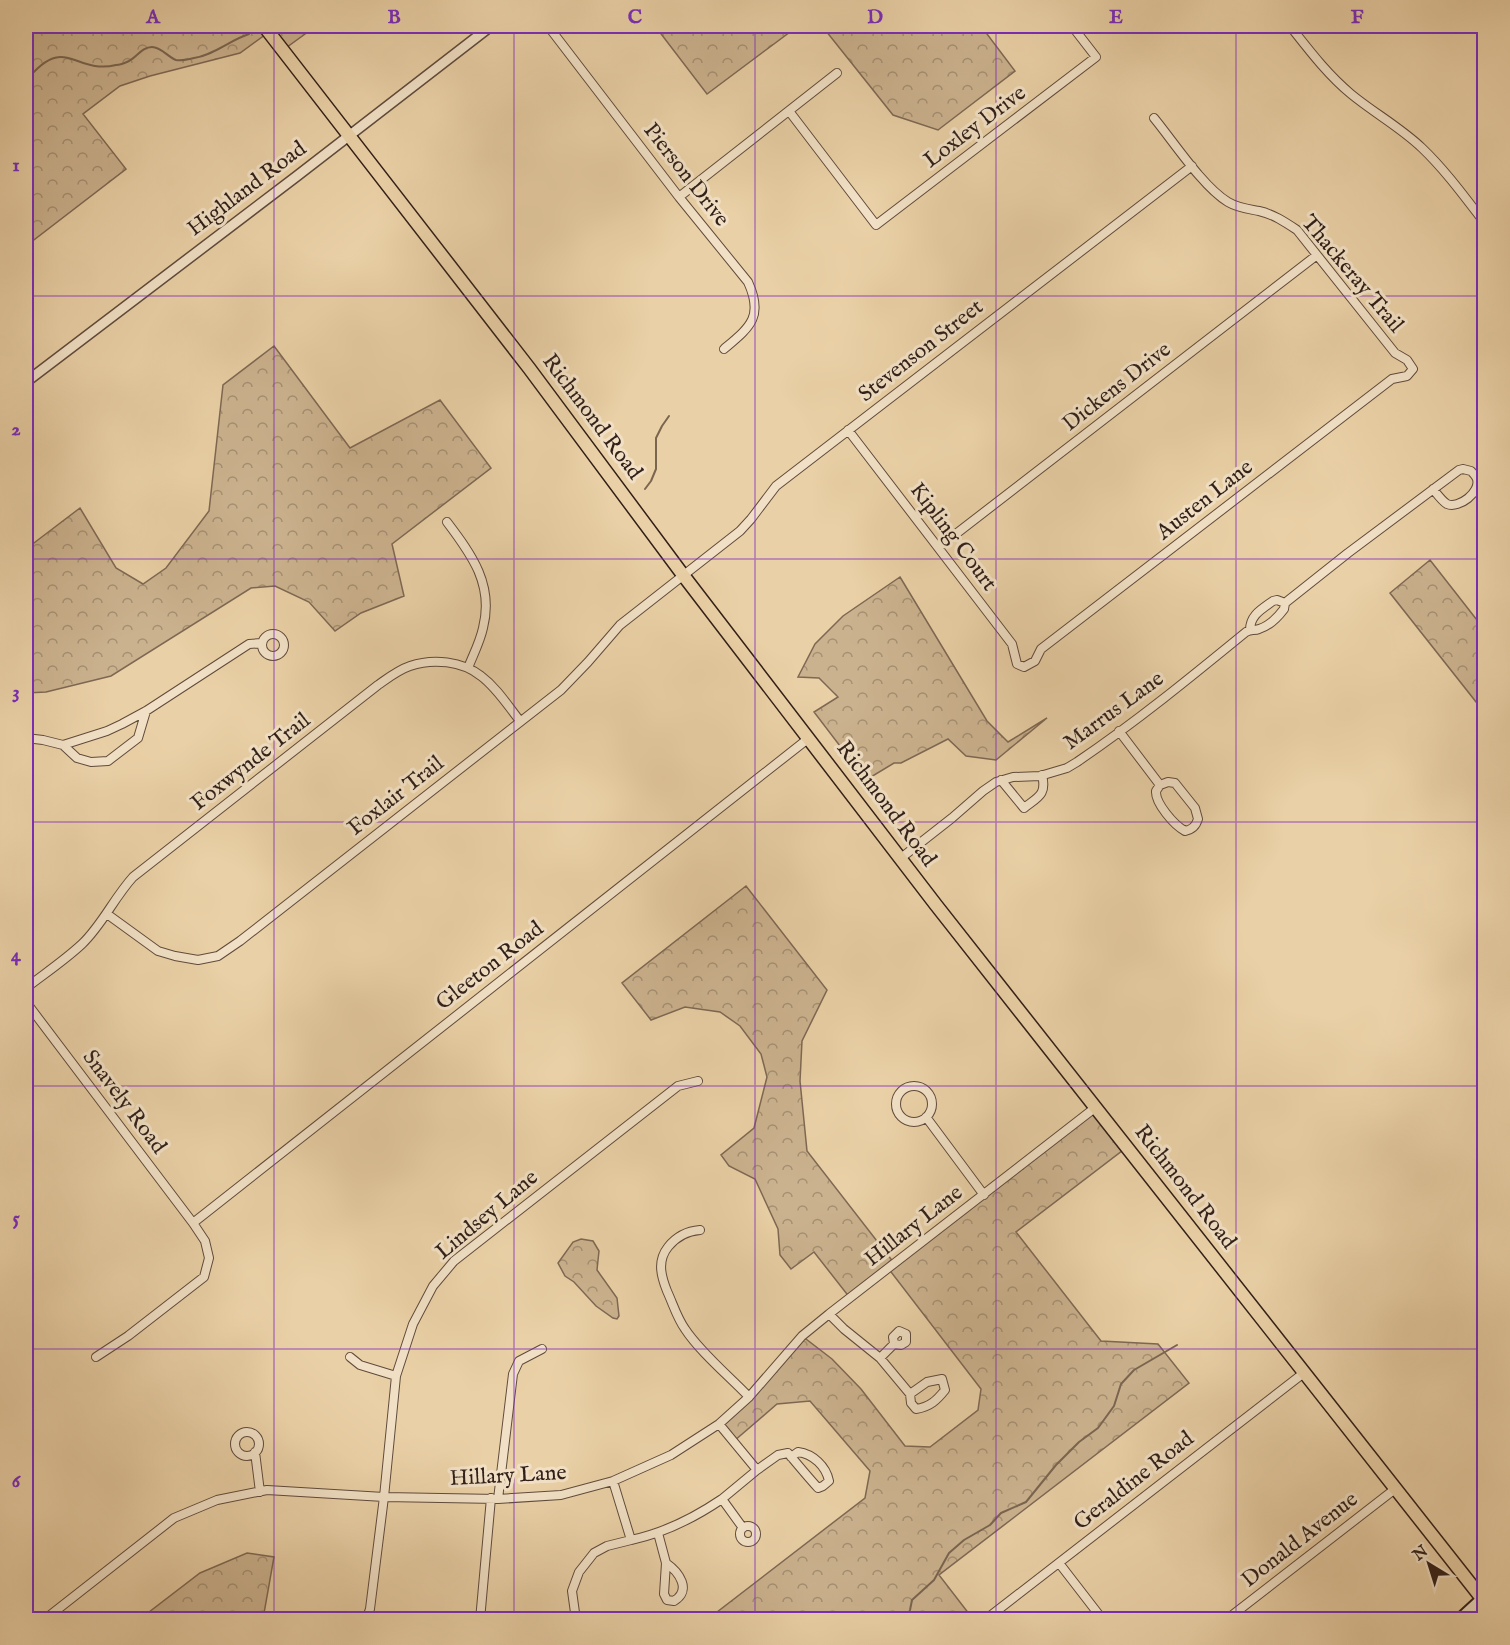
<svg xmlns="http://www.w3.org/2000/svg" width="1510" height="1645" font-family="'IM FELL English',serif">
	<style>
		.forest { fill: url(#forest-crowns); stroke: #7e6853; stroke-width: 1.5 }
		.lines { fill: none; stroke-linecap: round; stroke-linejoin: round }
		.stream { stroke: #7a6550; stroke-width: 2 }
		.minor-casing { stroke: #5f4b3c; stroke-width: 10 }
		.tertiary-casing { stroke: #5f4b3c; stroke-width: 12 }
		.secondary-casing { stroke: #311f18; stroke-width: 14 }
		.primary-casing { stroke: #311f18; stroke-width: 15 }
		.minor { stroke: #f1e0c5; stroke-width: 8 }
		.tertiary { stroke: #f1e0c5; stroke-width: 9 }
		.secondary { stroke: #f1e0c5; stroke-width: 10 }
		.primary { stroke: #ead0a6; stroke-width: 12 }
		.grid { fill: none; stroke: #7b2cbf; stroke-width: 1.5; stroke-opacity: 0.55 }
		.labels { text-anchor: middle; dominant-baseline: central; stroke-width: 6; stroke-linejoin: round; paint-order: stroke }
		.street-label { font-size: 22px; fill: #311f18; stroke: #f1e0c5 }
		.neatline { fill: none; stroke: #7b2cbf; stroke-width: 2 }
		.grid-label { font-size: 20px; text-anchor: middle; font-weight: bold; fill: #7b2cbf }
	</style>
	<defs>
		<pattern id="forest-crowns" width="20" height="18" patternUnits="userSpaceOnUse" patternTransform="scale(1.5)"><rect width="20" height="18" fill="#cbb28e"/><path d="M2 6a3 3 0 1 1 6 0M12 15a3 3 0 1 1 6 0" fill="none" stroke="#a59073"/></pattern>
	</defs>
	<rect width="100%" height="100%" fill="#ead0a6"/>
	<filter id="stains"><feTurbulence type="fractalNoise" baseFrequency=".00333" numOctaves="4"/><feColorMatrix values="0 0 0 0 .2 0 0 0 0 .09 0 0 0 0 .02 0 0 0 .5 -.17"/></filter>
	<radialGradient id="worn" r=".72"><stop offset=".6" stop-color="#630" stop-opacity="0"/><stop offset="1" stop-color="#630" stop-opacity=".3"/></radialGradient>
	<!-- forest -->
	<path class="forest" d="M26,26H165L168,29L173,26H316L283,50L269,32L240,53L150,76L120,86L83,114L126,169L26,246Z
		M655,26H798L707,94Z
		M822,26H981L1015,71L938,130L893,115Z
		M274,346L350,448L440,400L491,468L392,544L404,596L361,613L335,631L309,602L275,586L251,588L111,676L46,692L26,693V549L80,508L116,568L143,584L166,568L209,511L223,385Z
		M1430,560L1484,629V712L1390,593Z
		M900,577L987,721L1008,742L1047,718L996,760L966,756L948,739L901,763H894L866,780L814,712L838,697L819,678L798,677L815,644L843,616Z
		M746,886L827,990L802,1041L800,1081L807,1151L894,1263L1096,1107L1127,1147L1016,1232L1101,1341L1158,1344L1189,1383L939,1575L973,1619H708L865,1498L870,1471L810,1401L777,1404L734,1441L719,1424L802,1336L832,1359L861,1389L905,1446L930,1447L978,1410L981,1389L888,1268L850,1298L814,1252L791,1269L780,1255L778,1229L755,1179L729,1166L721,1155L754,1128L767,1077L761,1054L740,1026L720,1012L685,1007L651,1020L622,983Z
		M581,1239L593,1241L599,1251L597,1270L617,1298L619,1316L617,1319L613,1318L596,1306L574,1282L565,1276L558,1263L573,1242Z
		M247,1553L274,1557L263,1619H140L200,1573Z"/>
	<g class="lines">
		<!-- stream -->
		<path class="stream" d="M26,81C65,32 74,75 116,65C120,65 125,63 129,61C137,57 142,47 152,47C161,47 168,57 176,60C181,61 190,59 194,58C214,55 230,40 249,34
			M645,489L651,481L656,469V438L662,426L669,416
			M906,1620L910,1610L912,1600L934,1580L949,1553L964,1540L990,1525L1001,1513L1026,1502L1056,1465L1079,1442L1098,1428L1114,1406L1121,1384L1134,1370L1177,1345"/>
		<!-- minor casing -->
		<g class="minor-casing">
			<path id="minor" d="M548,26L679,197L748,282C764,317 750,327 724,349
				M1290,26C1309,50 1327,74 1351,94C1374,113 1400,127 1422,148C1445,170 1464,196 1484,222
				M789,111L876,225L1096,57L1072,26
				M679,197L837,73
				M848,430L1012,644L1017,664L1024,667L1035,661L1041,649L1392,379L1407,376L1413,369L1407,360L1395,353L1297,230C1285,222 1273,214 1259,211C1248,209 1238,208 1228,202C1203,187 1173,141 1154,118
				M1483,516L1484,518
				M447,522C472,555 494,585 483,628C480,642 473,655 468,668
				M1484,531V541
				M939,547L1317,255
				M1285,603L1348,553L1459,470L1463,469L1471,471C1473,473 1476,476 1477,479C1481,492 1459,509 1447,504C1442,501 1437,494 1433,489
				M262 645a11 11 0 1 1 22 0a11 11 0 1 1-22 0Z
				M146,711L138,738L108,761L91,762L77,758L63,745L107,731L122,724L146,711L249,644L262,643
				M1119,731L1160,785L1156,791C1155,803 1174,825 1185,831C1191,830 1196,826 1198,819L1195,808L1175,783L1168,782L1160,785
				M26,738L43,740L63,745
				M1001,780L1024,808C1038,797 1047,795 1042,775
				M901,858L952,818L983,791L996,782L1013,777L1040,776L1067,768L1077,762C1136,722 1191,677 1246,632C1251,629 1254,631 1259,629C1269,626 1278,617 1284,609L1285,603L1277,600L1273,601C1262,609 1250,615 1250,630
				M107,914L158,951L175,956L198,960L218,956L240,941L561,690L588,662L620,625L740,531L751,519L776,486L1192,166
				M26,988C44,974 65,960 82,944C102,925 114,898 133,877L378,685C388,678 398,670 410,666C433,658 462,661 481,676C497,688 508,706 520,721
				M26,1002L193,1223L205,1241L209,1258L204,1277L128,1336L96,1357
				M896 1104a18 18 0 1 1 36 0a18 18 0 1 1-36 0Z
				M926,1117L984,1195
				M193,1223L809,738
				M700,1230C687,1231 676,1237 668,1247C657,1261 661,1276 667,1291C673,1304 677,1318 685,1329C700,1352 730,1377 749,1397
				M829,1314L844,1329L880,1358L910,1394L911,1403L916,1409C930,1407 937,1400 945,1390L942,1379L927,1382L910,1394
				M350,1357L360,1365L396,1376
				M880,1358L894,1344L901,1345L906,1342V1334L899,1331L893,1337L894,1344
				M719,1424L757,1470L722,1499L743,1528
				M235 1444a12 12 0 1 1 24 0a12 12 0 1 1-24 0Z
				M255,1452L260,1492
				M757,1470L778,1455L788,1453C798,1465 808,1477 818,1488L823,1486L829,1481C826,1466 813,1454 798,1452L791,1457
				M498,1499L513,1374L519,1361L542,1349
				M740 1534a8 8 0 1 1 16 0a8 8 0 1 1-16 0Z
				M658,1533L666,1563L664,1594L667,1600L674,1601C692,1590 679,1572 666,1563
				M631,1540C664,1533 694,1518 722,1499
				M1059,1563L1103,1620
				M44,1620L174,1518L217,1500L267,1490L384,1497L498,1499L561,1495L613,1481L671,1455L719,1424L749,1397L802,1336L829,1314L1096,1107
				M366,1620L370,1609L384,1497L396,1376L413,1324L433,1286L454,1261L678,1086L698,1081
				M480,1620L491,1498
				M576,1620L572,1591L579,1572L594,1553L607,1546L631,1540L613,1481
				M985,1620L1305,1372
				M1226,1620L1395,1489"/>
		</g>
		<!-- tertiary casing -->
		<g class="tertiary-casing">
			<path id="tertiary" d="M26,382L297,176L491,26"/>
		</g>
		<!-- secondary casing -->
		<g class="secondary-casing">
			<path id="secondary" d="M1459,1620L1484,1597"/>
		</g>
		<!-- primary casing -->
		<g class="primary-casing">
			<path id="primary" d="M264,26L529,368L683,575L936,905L1484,1601"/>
		</g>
		<!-- minor -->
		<use href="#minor" class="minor"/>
		<!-- tertiary -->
		<use href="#tertiary" class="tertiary"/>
		<!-- secondary -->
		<use href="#secondary" class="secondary"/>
		<!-- primary -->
		<use href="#primary" class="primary"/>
	</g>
	<!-- grid -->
	<path class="grid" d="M274,26V1620M514,26V1620M755,26V1620M996,26V1620M1236,26V1620M26,296H1484M26,559H1484M26,822H1484M26,1086H1484M26,1349H1484"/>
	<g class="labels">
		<!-- street labels -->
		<g class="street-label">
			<text transform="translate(975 127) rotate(-37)">Loxley Drive</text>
			<text transform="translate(686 175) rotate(52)">Pierson Drive</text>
			<text transform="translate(247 189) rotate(-37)">Highland Road</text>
			<text transform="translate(1352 274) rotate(50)">Thackeray Trail</text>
			<text transform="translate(921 351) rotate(-38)">Stevenson Street</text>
			<text transform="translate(1117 387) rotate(-38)">Dickens Drive</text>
			<text transform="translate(592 417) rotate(53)">Richmond Road</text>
			<text transform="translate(1205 500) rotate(-38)">Austen Lane</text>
			<text transform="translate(953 537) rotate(53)">Kipling Court</text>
			<text transform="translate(1114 711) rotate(-36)">Marrus Lane</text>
			<text transform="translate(251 762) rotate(-38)">Foxwynde Trail</text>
			<text transform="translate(396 796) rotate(-38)">Foxlair Trail</text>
			<text transform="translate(886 804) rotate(53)">Richmond Road</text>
			<text transform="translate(490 966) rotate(-38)">Gleeton Road</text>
			<text transform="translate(124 1102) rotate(53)">Snavely Road</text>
			<text transform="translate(1185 1187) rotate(52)">Richmond Road</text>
			<text transform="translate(487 1215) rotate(-40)">Lindsey Lane</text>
			<text transform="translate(914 1226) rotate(-38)">Hillary Lane</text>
			<text transform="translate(508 1476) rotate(-3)">Hillary Lane</text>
			<text transform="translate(1134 1481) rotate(-38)">Geraldine Road</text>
			<text transform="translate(1300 1540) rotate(-38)">Donald Avenue</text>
		</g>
	</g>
	<!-- margin -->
	<rect width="1510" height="1645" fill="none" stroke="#ead0a6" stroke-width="66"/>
	<!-- north arrow -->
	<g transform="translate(1429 1564) rotate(322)" stroke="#f1e0c5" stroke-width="4.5" paint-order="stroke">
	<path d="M0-4.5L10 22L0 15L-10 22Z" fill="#311f18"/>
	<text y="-9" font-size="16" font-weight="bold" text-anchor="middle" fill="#311f18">N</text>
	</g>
	<rect x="33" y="33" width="1444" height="1579" class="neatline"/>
	<g class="grid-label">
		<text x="153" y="23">A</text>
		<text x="394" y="23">B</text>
		<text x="635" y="23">C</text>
		<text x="875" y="23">D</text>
		<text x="1116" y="23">E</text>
		<text x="1357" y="23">F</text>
		<text x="16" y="171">1</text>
		<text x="16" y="435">2</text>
		<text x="16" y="698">3</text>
		<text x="16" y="961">4</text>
		<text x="16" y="1224">5</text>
		<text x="16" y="1487">6</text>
	</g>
	<rect width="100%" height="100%" filter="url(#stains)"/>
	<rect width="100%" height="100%" fill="url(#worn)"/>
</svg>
